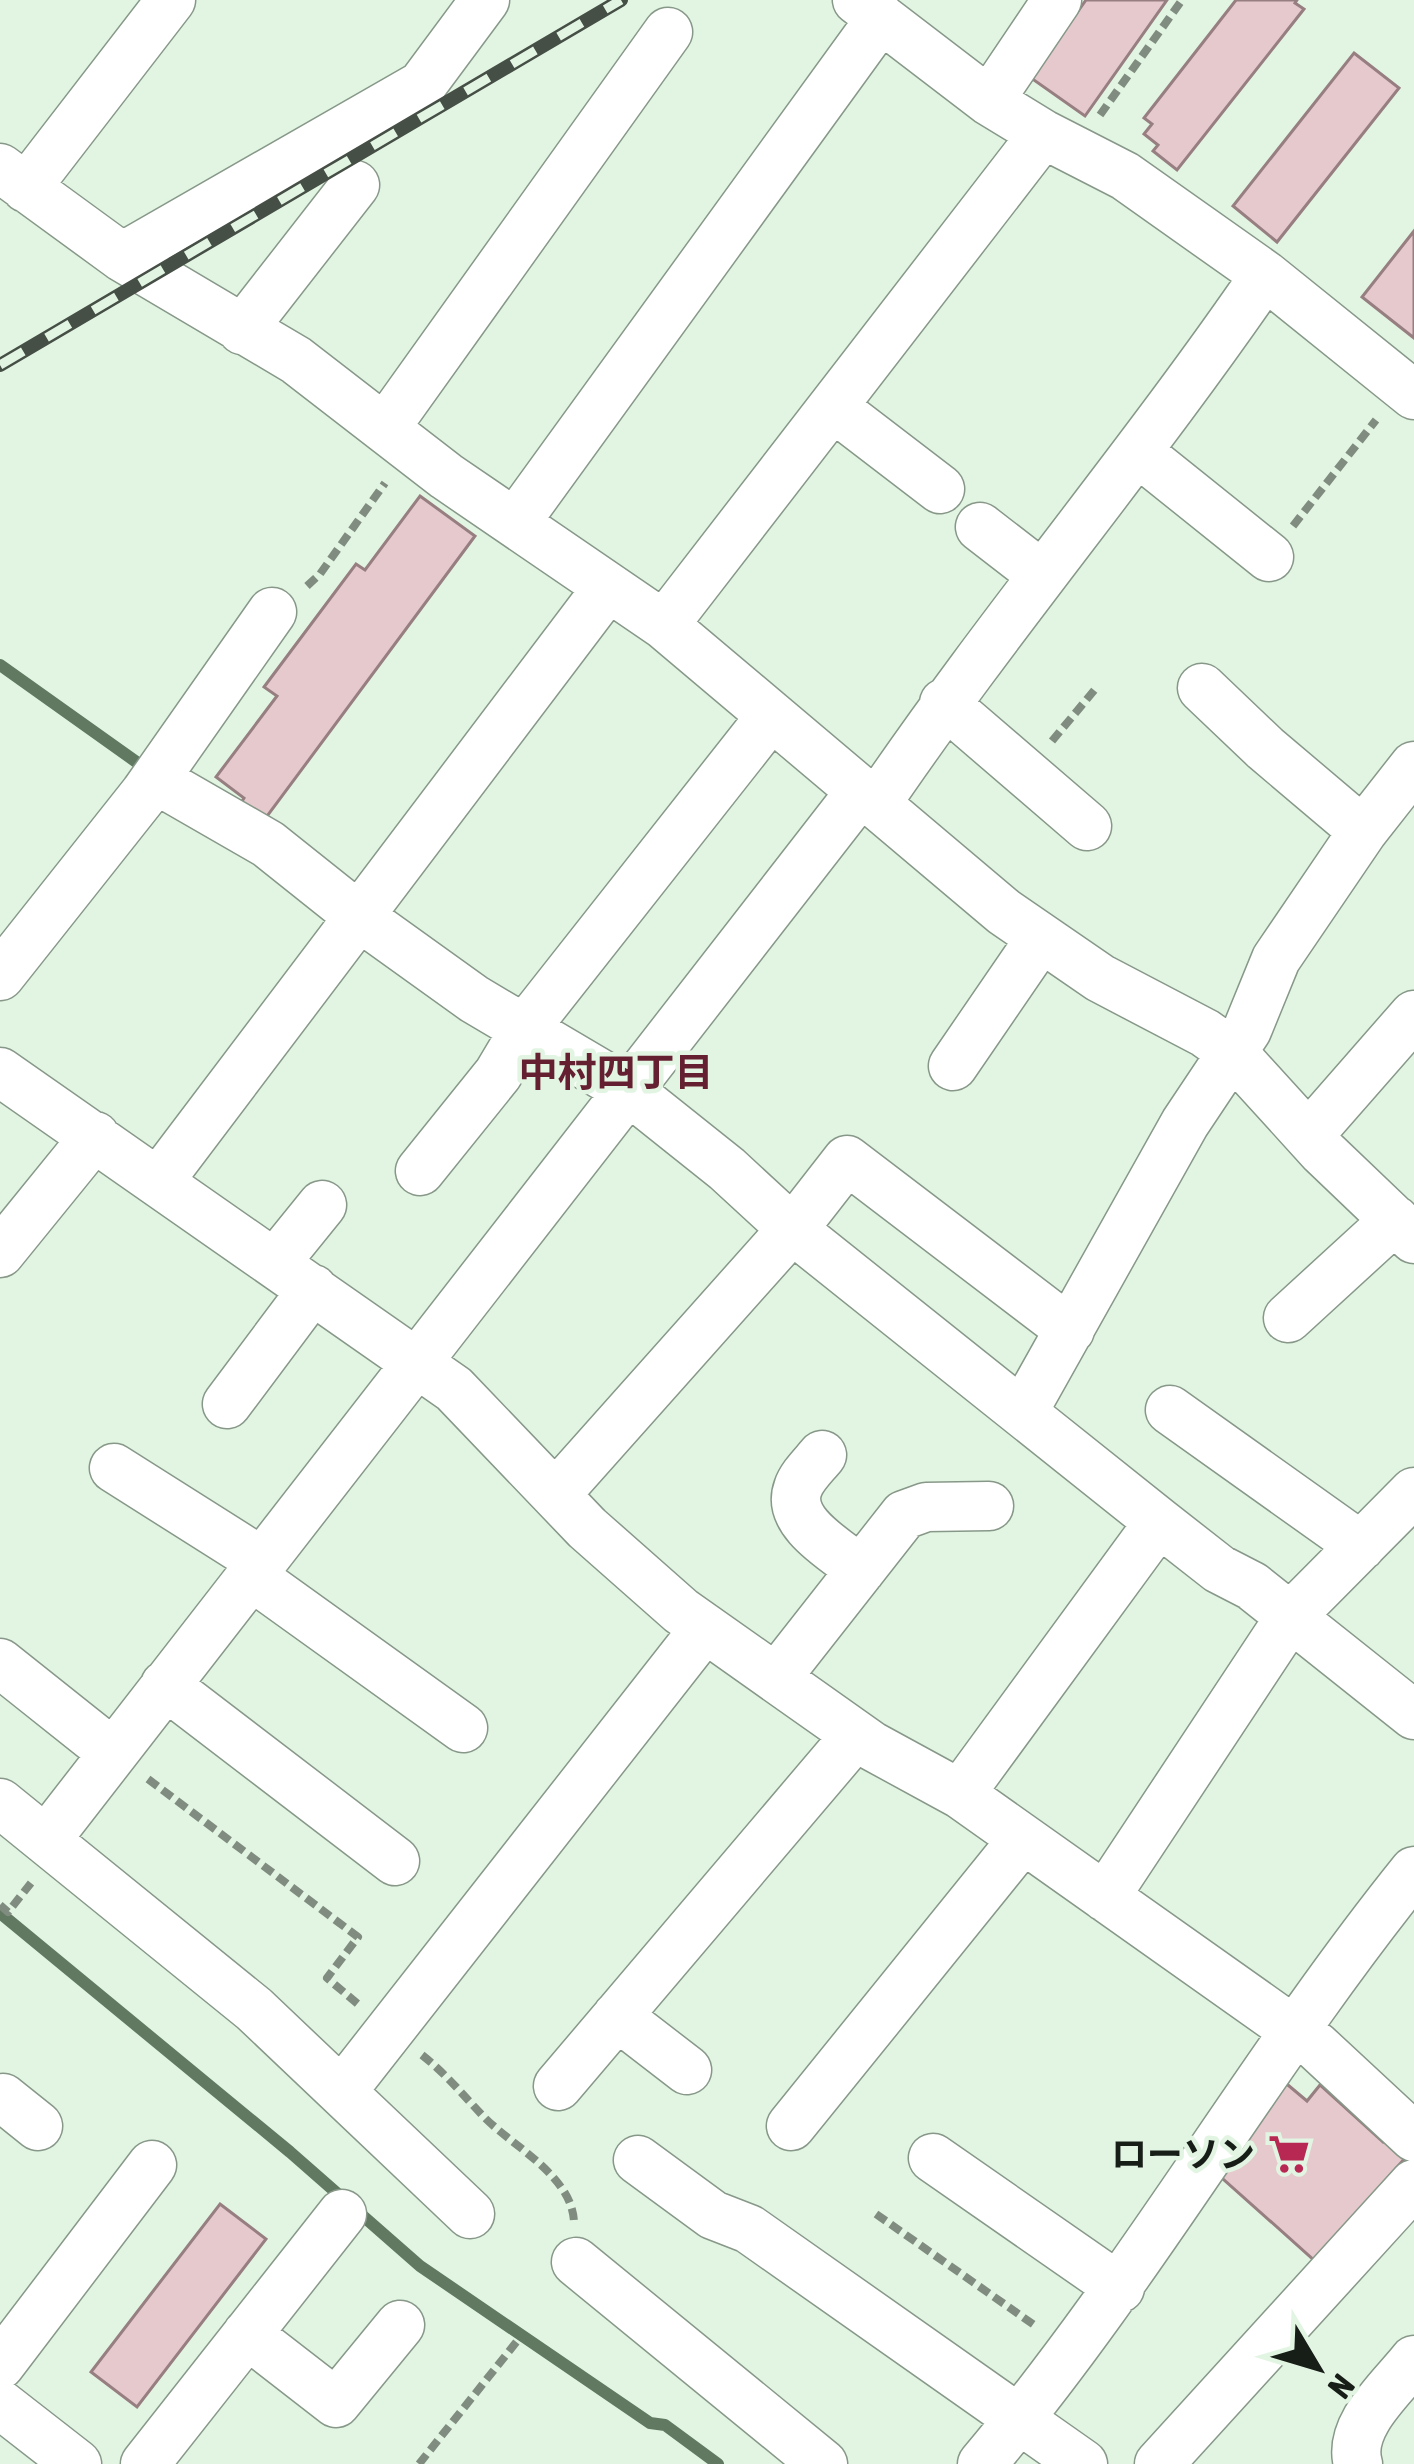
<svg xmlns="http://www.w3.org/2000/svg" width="1414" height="2464" font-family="'Asap Condensed','Noto Sans JP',sans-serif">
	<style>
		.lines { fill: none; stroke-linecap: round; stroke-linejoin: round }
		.stream { stroke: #607960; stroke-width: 12 }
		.building { fill: #e5c9cd; stroke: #977e81; stroke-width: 3 }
		.minor-casing { stroke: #879888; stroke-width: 51 }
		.path { stroke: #808c80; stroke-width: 8; stroke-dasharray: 12 6; stroke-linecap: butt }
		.minor { stroke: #fff; stroke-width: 48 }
		.rail-casing { stroke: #464f46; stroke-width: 14 }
		.rail { stroke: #e2f5e3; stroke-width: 9; stroke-dasharray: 27; stroke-linecap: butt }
		.labels { text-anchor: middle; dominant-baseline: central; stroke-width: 9; stroke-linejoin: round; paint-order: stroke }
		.poi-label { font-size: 36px; font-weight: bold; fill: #171d17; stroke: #e2f5e3; text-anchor: end }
		.neighbourhood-label { font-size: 39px; font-weight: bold; fill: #641f30; stroke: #e2f5e3 }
	</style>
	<rect width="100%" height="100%" fill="#e2f5e3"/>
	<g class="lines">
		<!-- stream -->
		<path class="stream" d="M0,665L142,766
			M0,1913L290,2152L420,2266L650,2423L665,2425L718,2464"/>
	</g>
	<!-- building -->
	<path class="building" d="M1086,0H1167L1085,116L1031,78Z
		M1236,0H1297L1295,3L1304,9L1177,170L1153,151L1158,145L1144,134L1152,124L1144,118Z
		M1354,53L1399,88L1277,242L1233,206Z
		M1414,231V338L1362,297Z
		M420,496L475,536L262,823L239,806L244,798L216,777L277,696L264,687L356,564L365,570Z
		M1282,2080L1307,2101L1320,2085L1383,2142L1386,2139L1406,2157L1315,2261L1213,2170Z
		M220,2204L266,2239L137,2407L91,2372Z"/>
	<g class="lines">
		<!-- minor casing -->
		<g class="minor-casing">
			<path id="minor" d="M857,0L989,101L1043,134L1125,176L1265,275L1414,395
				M989,101L1057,0
				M0,168L122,257L296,360L446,476L664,625L1004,912L1100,978L1205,1033L1233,1053L1323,1152L1414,1239
				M26,188L171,0
				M122,257L422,85L485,0
				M242,330L355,185
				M833,407L940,489
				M385,428L668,32
				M1138,452L1269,557
				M515,523L881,18
				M980,527L1042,575
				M664,625L1043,134
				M1202,688L1265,748L1363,831
				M944,703L1087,826
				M155,779L268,844L357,915L474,999L628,1090L727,1169L792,1229L1159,1522L1219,1569L1252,1586L1414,1715
				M876,804C999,623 1141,456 1265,275
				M0,976L145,793L272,612
				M953,1066L1040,939
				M0,1072L454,1389L587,1528L681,1611L872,1746L960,1794L1316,2046L1414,2137
				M1309,1135L1414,1015
				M420,1171L498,1074L526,1027L771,716
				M159,1181L608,587
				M0,1253L95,1136
				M275,1263L322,1205
				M1288,1318L1395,1220
				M227,1404L313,1289
				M1170,1410L1361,1546
				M1023,1412L1185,1123L1247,1030L1276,959L1363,831L1414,766
				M822,1455C814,1465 802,1476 798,1488C785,1523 838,1551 861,1570
				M114,1468L261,1561
				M556,1494L801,1219L847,1160L1070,1330
				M250,1575L463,1728
				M0,1663L113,1753
				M776,1678L904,1515L926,1507L989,1506
				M165,1685L395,1861
				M960,1794L1159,1522
				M0,1803L254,2009L470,2214
				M46,1840L861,791
				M1105,1897L1290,1617L1414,1492
				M617,2016L687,2070
				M558,2086L856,1735
				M343,2090L705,1628
				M0,2102L3,2098L38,2126
				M791,2126L1023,1839
				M933,2158L1120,2288
				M638,2160L713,2215L749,2229L1083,2464
				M576,2262L823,2464
				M247,2334L336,2403L400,2325
				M0,2365L152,2165
				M0,2404L77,2464
				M145,2464L342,2214
				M982,2464C1140,2277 1260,2062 1414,1871
				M1159,2464L1414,2184
				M1358,2464C1347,2426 1392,2388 1414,2360"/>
		</g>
		<!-- path -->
		<path class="path" d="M1100,115L1182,0
			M1293,526L1376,420
			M307,586L320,574L385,483
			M1052,741L1097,687
			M148,1779L358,1937L327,1978L359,2005
			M0,1905L8,1912L31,1883
			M422,2055C446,2074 463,2095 483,2116C513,2147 573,2176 574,2223
			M876,2214L1037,2327
			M419,2464L518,2340"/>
		<!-- minor -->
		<use href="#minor" class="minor"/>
		<!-- rail casing -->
		<g class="rail-casing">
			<path id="rail" d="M0,365L621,0"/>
		</g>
		<!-- rail -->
		<use href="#rail" class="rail"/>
	</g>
	<!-- icons -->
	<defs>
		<g id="supermarket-bare" transform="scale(3.24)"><path d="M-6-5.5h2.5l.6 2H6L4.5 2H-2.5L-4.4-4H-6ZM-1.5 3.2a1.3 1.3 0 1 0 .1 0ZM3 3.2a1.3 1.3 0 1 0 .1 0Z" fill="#b72853" stroke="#e2f5e3" stroke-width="2.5" paint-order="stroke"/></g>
	</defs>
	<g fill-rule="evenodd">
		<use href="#supermarket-bare" x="1289" y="2154"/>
	</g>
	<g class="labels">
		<!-- poi labels -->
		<g class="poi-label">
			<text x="1255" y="2154">ローソン</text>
		</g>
		<!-- neighbourhood labels -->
		<g class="neighbourhood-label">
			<text x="616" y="1072">中村四丁目</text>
		</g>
	</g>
	<!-- north arrow -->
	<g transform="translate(1318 2368) rotate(128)" stroke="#e2f5e3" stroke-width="9" paint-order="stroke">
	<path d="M0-9L21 45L0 30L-21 45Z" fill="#171d17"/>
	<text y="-18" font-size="33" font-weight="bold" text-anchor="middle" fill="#171d17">N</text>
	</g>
</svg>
